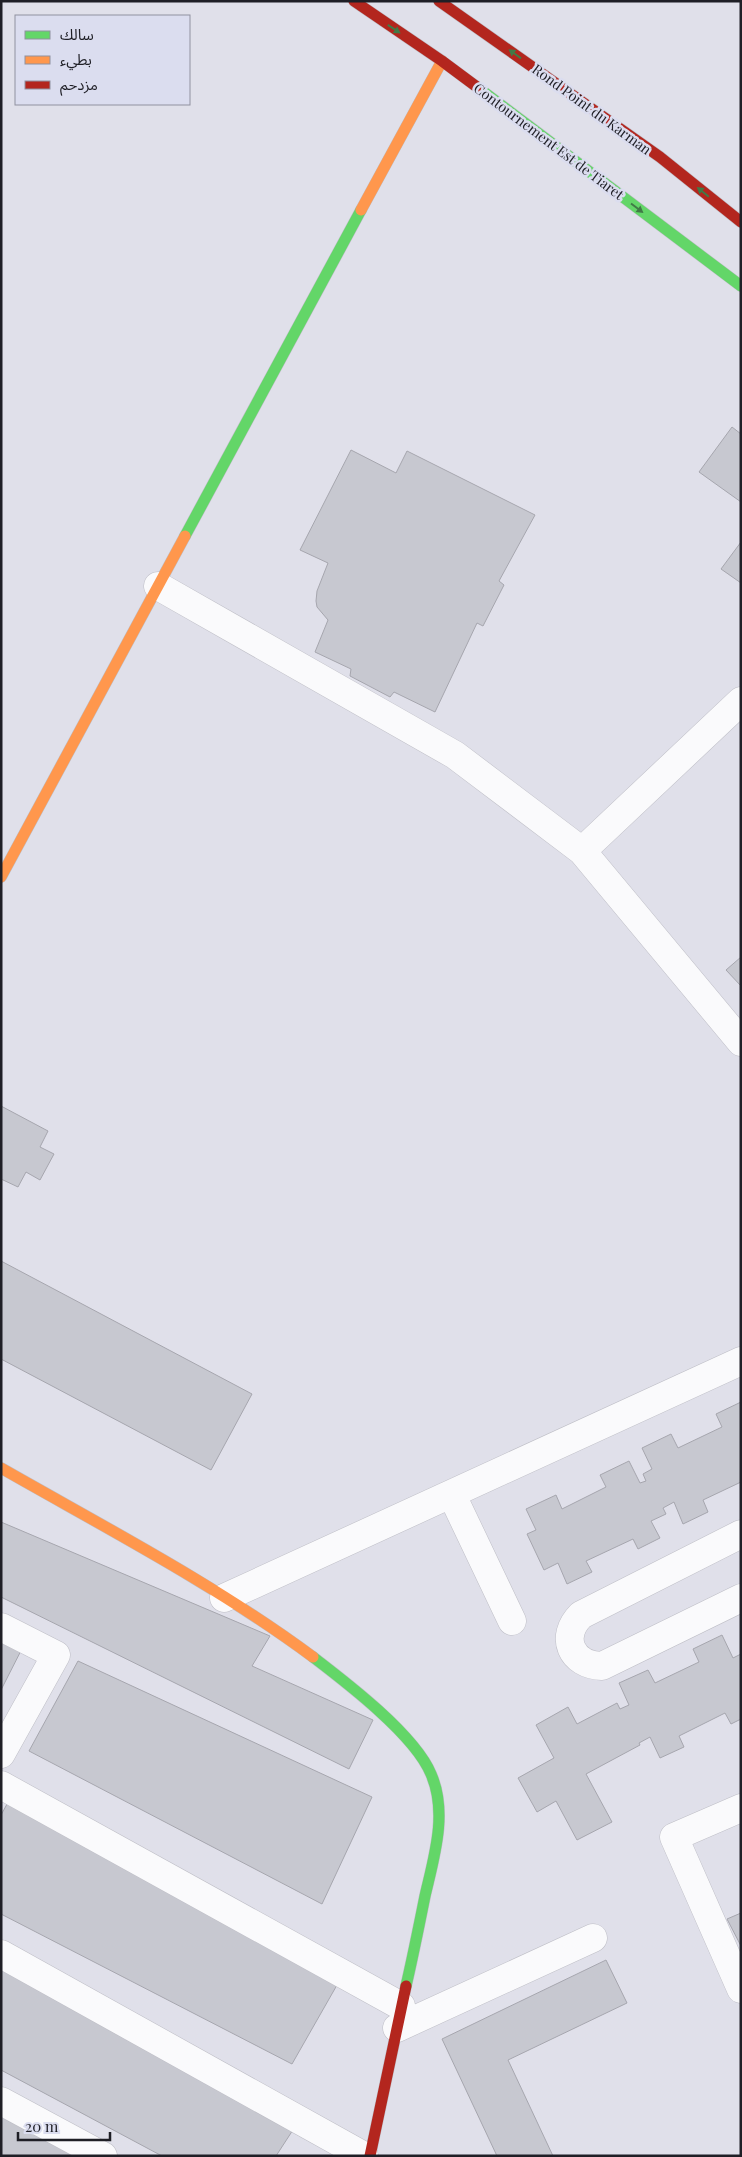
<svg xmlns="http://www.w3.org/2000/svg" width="742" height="2157" font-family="'Playfair Display','Noto Sans Arabic',serif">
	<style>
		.building { fill: #c7c8d0; stroke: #a6a6ae }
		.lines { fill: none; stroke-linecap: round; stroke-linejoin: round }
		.street-casing { stroke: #bebec6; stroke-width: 29 }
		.fast-casing { stroke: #bebec6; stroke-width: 12 }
		.slow-casing { stroke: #bebec6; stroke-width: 12 }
		.jam-casing { stroke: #bebec6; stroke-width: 12 }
		.street { stroke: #fafafc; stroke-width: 28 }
		.fast { stroke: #63d668; stroke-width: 11 }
		.slow { stroke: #ff974d; stroke-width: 11 }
		.jam { stroke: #b3261e; stroke-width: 11 }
		.oneway { fill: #417a47 }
		.labels { text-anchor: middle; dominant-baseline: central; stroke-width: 5; stroke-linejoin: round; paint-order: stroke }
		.street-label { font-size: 14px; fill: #1f1f26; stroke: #dbddef }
	</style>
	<rect width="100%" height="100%" fill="#e0e0ea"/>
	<!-- building -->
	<path class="building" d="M732,427L741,434V502L699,472Z
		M351,450L396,473L407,451L535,515L499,581L504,585L483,626L477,623L435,712L394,692L390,697L350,676L351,669L315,652L328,620L317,607L316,601L317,591L328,563L300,550Z
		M741,542V583L721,569Z
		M741,957V986L726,970Z
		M1,1106L48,1131L40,1147L54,1154L40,1180L26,1172L18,1187L1,1179Z
		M1,1261L252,1394L211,1470L1,1359Z
		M741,1402V1482L703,1500L708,1512L683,1524L674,1502L663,1508L666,1514L651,1521L660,1538L638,1549L633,1539L586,1561L592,1572L567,1584L558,1563L544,1570L527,1534L536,1530L526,1509L556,1495L562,1509L606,1487L600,1475L629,1461L640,1483L646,1481L643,1474L652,1469L642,1448L671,1434L678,1448L722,1427L716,1414Z
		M1,1522L270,1636L252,1666L373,1720L349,1769L1,1597Z
		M1,1615L32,1629L1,1690Z
		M722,1635L733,1658L741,1654V1719L731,1724L725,1713L679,1736L684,1747L660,1758L650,1737L639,1743L640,1745L586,1774L612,1822L577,1840L556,1801L537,1812L518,1778L554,1758L536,1725L568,1707L577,1724L617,1703L620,1709L629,1705L619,1683L648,1670L655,1683L699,1662L693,1649Z
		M78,1661L372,1797L322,1904L29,1751Z
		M12,1795L345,1971L292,2064L1,1914V1815Z
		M741,1913V1946L727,1919Z
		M1,1955L302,2116L276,2156H162L1,2070Z
		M606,1960L627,2003L508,2060L553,2156H497L442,2039Z
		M1,2110L84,2156H1Z"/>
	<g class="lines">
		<!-- street casing -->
		<g class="street-casing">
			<path id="street" d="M158,586L455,755L582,851L741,1042
				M582,851L741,701
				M452,1495L512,1621
				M741,1534L581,1615C559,1637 571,1665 602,1666L741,1598
				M224,1598L741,1361
				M1,1627L56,1655L1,1754
				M1,1785L401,2006
				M741,1808L674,1837L741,1989
				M1,1954L364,2156
				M397,2028L593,1938
				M1,2101L103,2156"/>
		</g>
		<!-- fast casing -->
		<g class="fast-casing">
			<path id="fast" d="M481,90L741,286
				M185,536L361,210
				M313,1657C347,1683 415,1735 431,1774C448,1813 434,1857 425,1896C419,1926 413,1956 406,1986"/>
		</g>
		<!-- slow casing -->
		<g class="slow-casing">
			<path id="slow" d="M361,210L442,61
				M1,877L185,536
				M1,1468C106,1528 216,1585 313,1657"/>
		</g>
		<!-- jam casing -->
		<g class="jam-casing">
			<path id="jam" d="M354,1L442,61L481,90
				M439,1L660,157L741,222
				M370,2156L406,1986"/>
		</g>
		<!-- street -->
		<use href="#street" class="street"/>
		<!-- fast -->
		<use href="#fast" class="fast"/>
		<!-- slow -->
		<use href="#slow" class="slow"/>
		<!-- jam -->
		<use href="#jam" class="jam"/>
	</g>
	<!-- one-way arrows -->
	<defs><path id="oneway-solid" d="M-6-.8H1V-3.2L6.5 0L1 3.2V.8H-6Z" transform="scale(1.25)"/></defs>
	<g class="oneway">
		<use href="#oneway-solid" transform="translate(394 29) rotate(34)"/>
		<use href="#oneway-solid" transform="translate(515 54) rotate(-144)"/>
		<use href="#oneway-solid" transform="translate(703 192) rotate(-141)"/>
		<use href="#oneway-solid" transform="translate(637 208) rotate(37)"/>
	</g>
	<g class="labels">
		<!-- street labels -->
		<g class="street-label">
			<text transform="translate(592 109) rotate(36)">Rond Point du Karman</text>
			<text transform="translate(549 141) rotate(37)">Contournement Est de Tiaret</text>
		</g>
	</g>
	<!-- border -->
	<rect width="742" height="2157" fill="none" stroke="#1f1f26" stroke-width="5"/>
	<!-- legend -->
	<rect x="15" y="15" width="175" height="90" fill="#dbddef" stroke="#90919f"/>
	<rect x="25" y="31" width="25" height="8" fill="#63d668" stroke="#90919f"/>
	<text x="60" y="40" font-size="15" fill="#1f1f26">سالك</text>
	<rect x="25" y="56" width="25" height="8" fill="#ff974d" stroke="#90919f"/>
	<text x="60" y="65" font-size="15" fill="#1f1f26">بطيء</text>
	<rect x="25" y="81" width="25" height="8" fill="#b3261e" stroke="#90919f"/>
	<text x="60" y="90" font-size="15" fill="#1f1f26">مزدحم</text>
	<!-- scale -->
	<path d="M18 2132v8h92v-8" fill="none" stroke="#1f1f26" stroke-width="2.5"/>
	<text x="25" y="2132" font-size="15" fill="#1f1f26" stroke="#dbddef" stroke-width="4" paint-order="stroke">20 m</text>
</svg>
